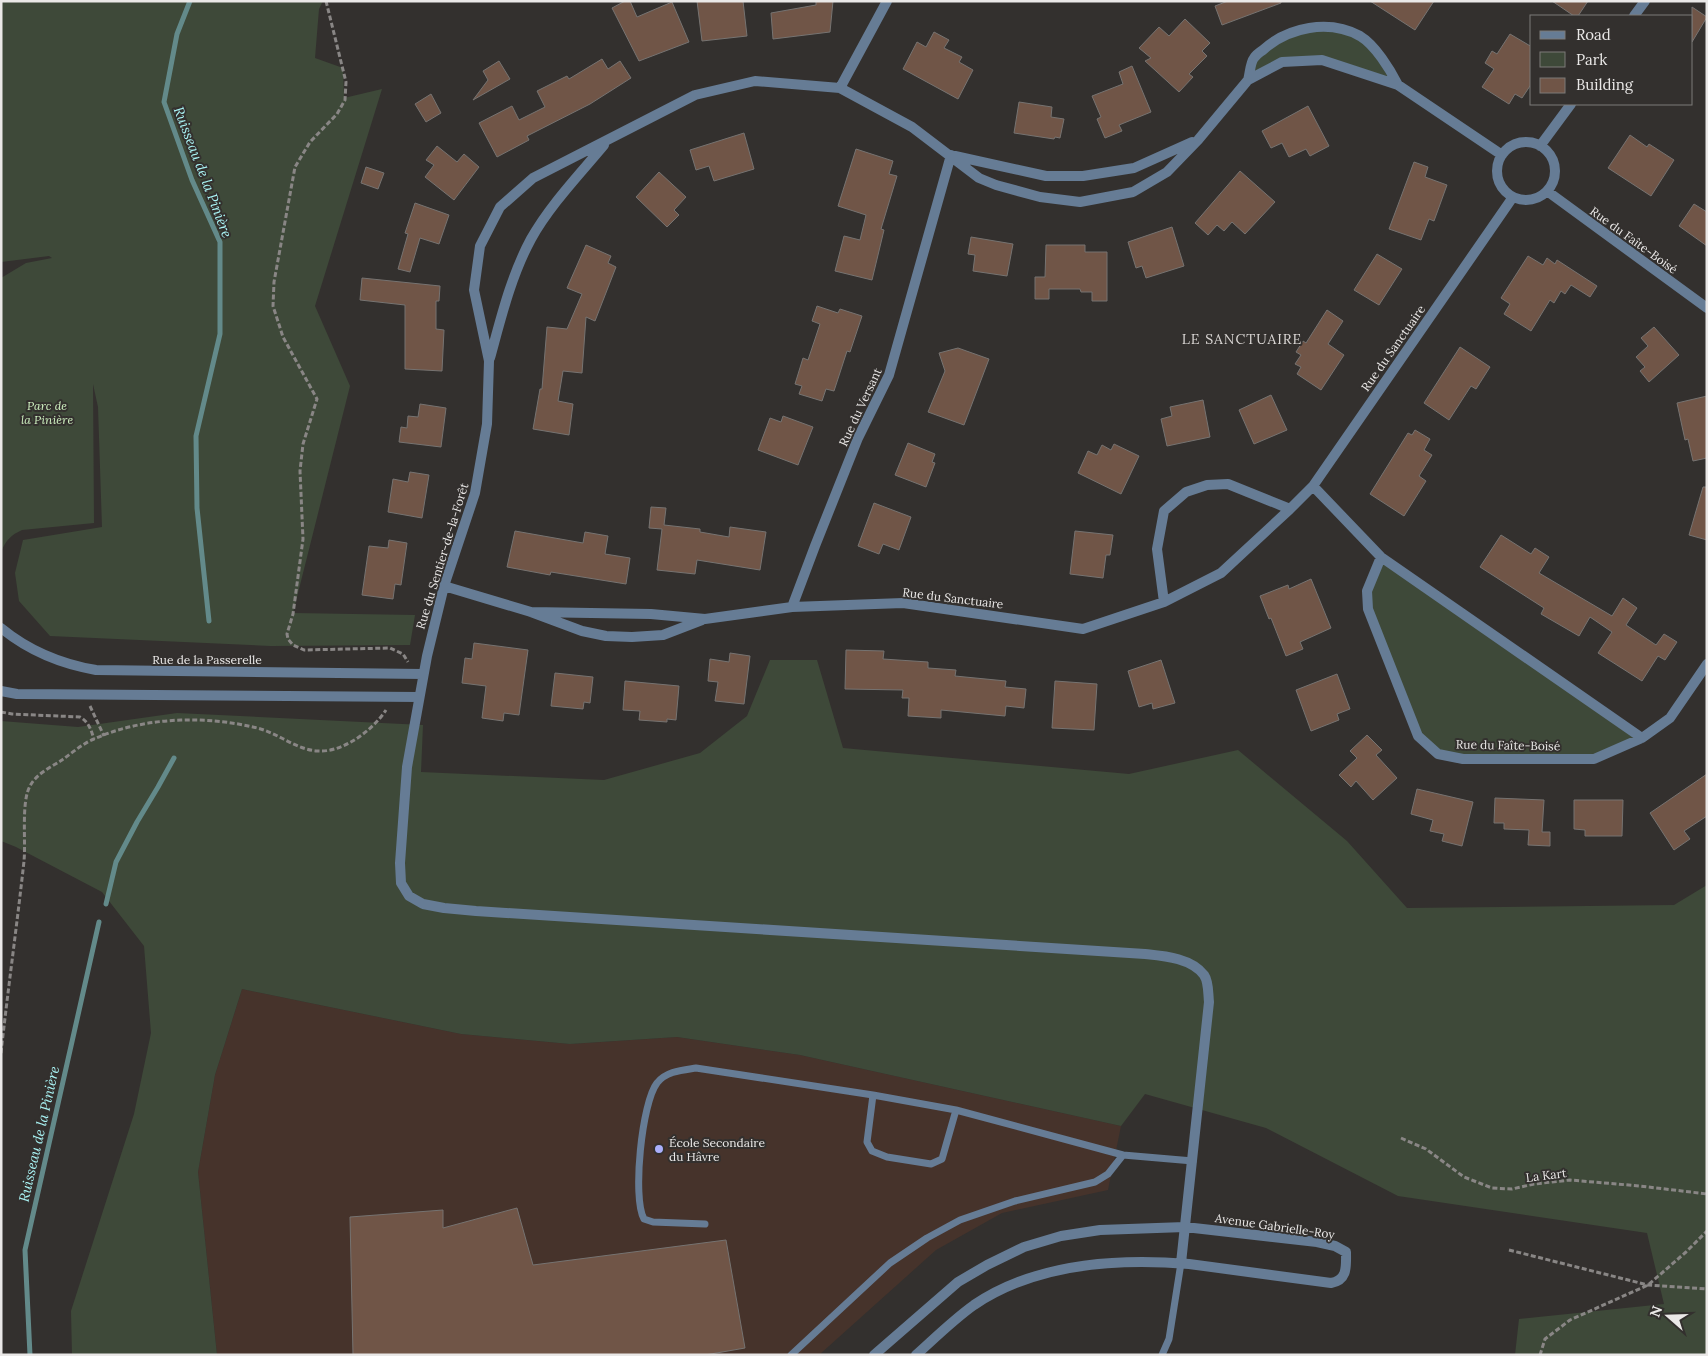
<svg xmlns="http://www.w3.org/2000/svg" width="1708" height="1356" font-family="Lora,serif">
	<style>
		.education { fill: #46332b }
		.green { fill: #3e4939 }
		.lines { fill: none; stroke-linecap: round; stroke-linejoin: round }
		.stream { stroke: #638a8a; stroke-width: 5 }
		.building { fill: #705547; stroke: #767371 }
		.path { stroke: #898685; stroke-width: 3; stroke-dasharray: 5 2.5; stroke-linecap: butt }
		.service { stroke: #667c95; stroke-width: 7 }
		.minor { stroke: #667c95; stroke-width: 10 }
		.poi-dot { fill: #abaffb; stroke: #33302e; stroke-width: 2 }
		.labels { text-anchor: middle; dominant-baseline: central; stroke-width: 4; stroke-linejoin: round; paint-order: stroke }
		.street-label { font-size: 12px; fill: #eae8e7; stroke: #33302e }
		.park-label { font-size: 12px; font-style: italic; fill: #cef0c0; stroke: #33302e }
		.poi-label { font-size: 12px; fill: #eae8e7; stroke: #33302e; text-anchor: start }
		.water-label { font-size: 14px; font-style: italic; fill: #a9f3f4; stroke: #33302e }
		.neighbourhood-label { font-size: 14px; letter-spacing: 1px; fill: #dbd7d5; stroke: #33302e }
	</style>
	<rect width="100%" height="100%" fill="#33302e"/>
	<!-- education -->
	<path class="education" d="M242,989L461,1034L570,1044L677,1037L800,1055L1121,1126L1108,1190L1002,1213L936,1250L819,1355H217L198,1172L215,1075Z"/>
	<!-- green -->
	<path class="green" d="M1,1H323L319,9L315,58L343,68L344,98L382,89L315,306L350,386L293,613L415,615L410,645L271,646L50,636L19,601L15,573L23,540L102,527L98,407L93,384L94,523L22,530C11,535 6,540 1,552V278L26,263L52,258L49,256L1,262Z
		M1319,27L1361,37L1398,85L1322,60L1282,62L1248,80L1254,58L1274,40Z
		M1381,557L1642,738L1594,759L1438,754L1418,736L1368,609L1367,591Z
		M770,660H817L843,748L1129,774L1238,750L1347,841L1407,908L1674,905L1707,885V1355H1515L1519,1319L1664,1304L1647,1233L1398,1196L1266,1128L1145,1094L1121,1126L800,1055L677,1037L570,1044L461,1034L242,989L215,1075L198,1172L217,1355H72L71,1311L134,1114L151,1033L144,946L102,892L16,847L1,841V721L78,727L177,713L423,725L421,772L604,780L700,753L747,716Z"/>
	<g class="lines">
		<!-- stream -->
		<path class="stream" d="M190,1L177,34L164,102L192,180L220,242V334L196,436L197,508L209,621
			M106,904L116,862L137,822L158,787L174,758
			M30,1355L25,1250L99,922"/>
	</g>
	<!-- building -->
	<path class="building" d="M625,1H630L637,17L672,2L689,42L639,61L612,8Z
		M697,1H743L747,36L702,41Z
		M816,1H833L830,32L773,39L771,13L816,5Z
		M1228,1H1281V3L1222,25L1215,6Z
		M1370,1H1434L1415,30Z
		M1552,1H1588L1578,16H1574Z
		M1692,7L1707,17L1692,42Z
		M1185,19L1210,43L1202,51L1207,56L1189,74L1193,77L1179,92L1145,61L1151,58L1139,48L1159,27L1169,36Z
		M934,32L949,40L944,48L962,57L959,62L973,70L958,99L903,69L917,42L926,47Z
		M1510,34L1532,47V83L1522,98L1515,94L1509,104L1482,87L1494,69L1485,63L1492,51L1497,54Z
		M602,59L608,69L620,61L631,78L590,104L527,136L529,140L497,157L479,123L512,106L519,120L545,107L537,91L567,76L569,79Z
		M499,61L510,79L473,100L488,80L483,71Z
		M1132,66L1151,112L1119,125L1122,131L1105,138L1097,119L1101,117L1092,96L1123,84L1119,72Z
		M431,94L441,113L426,122L415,104Z
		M1019,102L1052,107L1051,117L1064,119L1060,138L1055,137L1054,139L1014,133Z
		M1308,106L1329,146L1310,156L1306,149L1289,157L1282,143L1271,148L1262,131Z
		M744,133L754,169L714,181L709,166L696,170L690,150Z
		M1630,135L1647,147L1649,144L1674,160L1651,196L1608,168Z
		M437,146L457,162L464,154L479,167L454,200L425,177L434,165L426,160Z
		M856,149L893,161L889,174L897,176L881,229L884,230L872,280L835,271L844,236L860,240L866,215L838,206Z
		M1414,162L1428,167L1425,177L1447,185L1434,221L1429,219L1421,240L1389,229Z
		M366,167L384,173L378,189L361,183Z
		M1240,171L1275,202L1245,234L1232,222L1224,231L1217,225L1208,235L1195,223Z
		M659,172L686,197L674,210L679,215L667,227L636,197Z
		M415,203L449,215L439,244L420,238L410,272L398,269L408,234L405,233Z
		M1694,204L1707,212V246L1679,226Z
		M1172,227L1184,266L1146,278L1142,266L1136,268L1128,242Z
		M971,237L1013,244L1007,276L973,271L975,255L968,254Z
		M586,245L611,256L608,263L616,267L595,321L586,317L582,373L563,371L558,401L573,404L569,435L533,429L540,389H542L547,327L567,329L582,294L567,288Z
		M1046,245H1085V252H1107V301H1092V292H1081L1080,289H1049V299H1035V277H1045Z
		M1377,254L1402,269L1379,305L1354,290Z
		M1528,256L1543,265L1547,258L1555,264L1557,260L1597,286L1590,297L1571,285L1565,294L1561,291L1554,303L1550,300L1531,331L1504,314L1510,304L1501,298Z
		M362,278L440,286L439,301H436V329L444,330L442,371L405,369V305L360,300Z
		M817,306L838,313L840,309L862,316L850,352L847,351L834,391L826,389L822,401L799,394L802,386L795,384L803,358L808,360L820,324L812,321Z
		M1327,310L1343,321L1328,344L1344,355L1321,390L1297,374L1301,367L1295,364L1301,355L1296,352L1303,341L1306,343Z
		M1654,327L1679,355L1649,382L1640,371L1645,367L1636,357L1648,346L1641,338Z
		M1460,347L1490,367L1476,389L1471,386L1449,420L1424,403Z
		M958,348L989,359L964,425L928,412L945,371L939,353Z
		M1271,395L1287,430L1254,444L1239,410Z
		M1707,396V458L1693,461L1688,439L1685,440L1677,403Z
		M1203,400L1210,437L1167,446L1161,419L1172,416L1170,407Z
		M420,404L446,408L441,447L399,442L401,427L407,428L408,416L418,417Z
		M783,416L813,427L798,465L758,450L770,418L781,422Z
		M1415,430L1430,439L1424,450L1432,455L1419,476L1426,481L1404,516L1370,494L1408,433L1412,435Z
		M908,443L935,454L932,462L935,463L926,487L895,475Z
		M1114,444L1139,456L1121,494L1078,473L1088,451L1097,455L1102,445L1111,450Z
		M410,472L429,475L422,518L388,512L393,479L408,482Z
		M1703,487H1707V540L1689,535Z
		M874,503L911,517L899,550L883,544L879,554L858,546Z
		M651,507L666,508L664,525L700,529V532L729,537L730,527L766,532L760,570L697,560L695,574L657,570L662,529L649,528Z
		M515,531L583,543L585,532L608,536L605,554L630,558L626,584L551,572L550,575L507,567Z
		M1075,531L1113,535L1110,555H1106L1103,578L1070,574Z
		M1501,535L1531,554L1535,548L1549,557L1539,573L1612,616L1623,598L1637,608L1626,625L1656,645L1664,634L1677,642L1665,660L1658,656L1642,681L1598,653L1612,632L1590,617L1579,636L1541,614L1544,608L1480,567Z
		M389,540L407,543L401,585L395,584L393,599L362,595L369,546L388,548Z
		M1311,579L1331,628L1300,642L1303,649L1286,656L1271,618L1269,619L1260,596L1288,585L1289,589Z
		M474,643L528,650L519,715L504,713L503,721L482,718L486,686L462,683L465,658L472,659Z
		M846,650L884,651L883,659L928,662V668L956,670L955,676L1006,681L1005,687L1026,689L1024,708L1006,706L1005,716L941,710V718L908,716L909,698H902L903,690L845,689Z
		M730,653L750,656L744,704L715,701L718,682L708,681L710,659L729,662Z
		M1161,660L1175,703L1153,709L1152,703L1139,707L1128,671Z
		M555,673L593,677L590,703L584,702L583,709L551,706Z
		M1337,674L1350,709L1337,714L1339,720L1311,731L1296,690Z
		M625,681L679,686L676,720L667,719V722L639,720L640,711L623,710Z
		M1055,681L1097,684L1094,730L1052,728Z
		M1367,735L1382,750L1376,755L1397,778L1373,800L1356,781L1351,787L1339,775L1357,758L1350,751Z
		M1707,774V816L1684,831L1690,839L1674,850L1650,813Z
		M1417,789L1473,802L1462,846L1442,841L1444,834L1430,831L1433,820L1411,814Z
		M1495,798L1544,800L1542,832H1550V846L1528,845L1529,830L1504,829V823H1494Z
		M1574,800H1623L1622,836H1585V830L1574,829Z
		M517,1208L533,1265L726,1240L745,1348L705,1355H353L350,1217L443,1210V1228Z"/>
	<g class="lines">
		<!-- path -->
		<path class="path" d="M326,1L346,82L345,100L337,114L310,142L295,167L274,282L273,306L283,337L317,399L303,444L300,471L303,539L293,614L287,634L288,639L293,645L304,650L390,648L403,654L408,662
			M90,706L104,736
			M1,712L12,714L80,717C89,722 91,730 94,739
			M1,1053C8,989 17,925 24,861C26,841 21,802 30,786C36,774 51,767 62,760C72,753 82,744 94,739C143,717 205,715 257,728C278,733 295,749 317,751C343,753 373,730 386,710
			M1401,1138L1426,1149L1464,1177L1492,1188L1512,1189L1534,1184L1570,1180L1640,1186L1707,1194
			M1509,1250L1648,1285L1707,1289
			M1540,1355L1545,1339L1570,1320L1648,1285L1686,1252L1707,1231"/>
		<!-- service -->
		<path class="service" d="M873,1095L867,1142L872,1151L887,1157L931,1164L942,1159L956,1110
			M1123,1155L1193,1161
			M705,1224L653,1222L644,1219C632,1198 642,1102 657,1083C666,1071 683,1070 696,1068L873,1095L956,1110L1123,1155L1108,1174L1095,1182L1015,1201L960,1220L927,1238L890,1263L791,1355
			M1162,1355L1169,1339L1181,1263"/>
		<!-- minor -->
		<path class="minor" d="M1634,16L1645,1
			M1248,80C1250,74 1250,63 1254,58C1256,55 1260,52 1263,50C1288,27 1329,19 1360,36C1375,45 1390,69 1398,85
			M840,88L887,1
			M1497 171a29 29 0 1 1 58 0a29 29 0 1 1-58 0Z
			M1540,146L1571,104
			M955,156L1046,176H1083L1134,168L1192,142
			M1547,191L1707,308
			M490,358C501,318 511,276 531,239C550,205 579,175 604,145
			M1313,486L1381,557L1642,738L1670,718L1707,664
			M1381,557L1367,591L1368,609L1418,736L1438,754L1463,759H1594L1642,738
			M444,586L531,612L582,631L606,636L632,637L663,635L702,620
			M1164,602L1157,549L1164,511L1186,492L1207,485L1228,484L1290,509
			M792,607L815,546L858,438L889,375L951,155
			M531,612L651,614L705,619L792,607L903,603L1083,629L1164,602L1221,573L1290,509L1313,486L1513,197
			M1,628C29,651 61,664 96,670L423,674
			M1,691L17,694L419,697
			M1181,1263L1209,1002C1208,994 1209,982 1204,975C1191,958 1164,956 1145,954L476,911L444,908L423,904L409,896L401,883L400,863L407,767L427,656L444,586L475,493L487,424L489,361L474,290L480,246L500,207L533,178L695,95L755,81L840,88L912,127L979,178L996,185L1040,197L1080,202L1133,192L1167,172L1198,140L1248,80L1282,62L1322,60L1398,85L1502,155
			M874,1355L958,1282L987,1265L1024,1247L1061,1236L1100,1230L1185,1227L1317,1242L1335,1246L1346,1252C1346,1266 1348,1280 1331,1283L1189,1264C1116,1258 1036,1263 974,1305C953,1320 935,1338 916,1355"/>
	</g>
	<!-- markers -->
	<circle class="poi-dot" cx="659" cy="1149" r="5"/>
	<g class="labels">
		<!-- street labels -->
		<g class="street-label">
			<text transform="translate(1634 240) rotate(36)">Rue du Faîte-Boisé</text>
			<text transform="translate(1393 348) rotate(-55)">Rue du Sanctuaire</text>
			<text transform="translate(860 407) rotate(-65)">Rue du Versant</text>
			<text transform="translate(442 556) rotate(-73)">Rue du Sentier-de-la-Forêt</text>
			<text transform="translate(953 598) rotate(7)">Rue du Sanctuaire</text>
			<text x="207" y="659">Rue de la Passerelle</text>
			<text transform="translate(1508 745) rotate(1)">Rue du Faîte-Boisé</text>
			<text transform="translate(1546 1175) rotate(-7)">La Kart</text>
			<text transform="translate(1275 1226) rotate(8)">Avenue Gabrielle-Roy</text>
		</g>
		<!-- park labels -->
		<g class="park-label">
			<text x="47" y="405">Parc de<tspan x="47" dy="14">la Pinière</tspan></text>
		</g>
		<!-- poi labels -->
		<g class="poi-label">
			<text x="669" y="1142">École Secondaire<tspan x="669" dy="14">du Hâvre</tspan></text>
		</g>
		<!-- water labels -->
		<g class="water-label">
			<text transform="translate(203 172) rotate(69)">Ruisseau de la Pinière</text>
			<text transform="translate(39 1134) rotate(-77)">Ruisseau de la Pinière</text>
		</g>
		<!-- neighbourhood labels -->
		<g class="neighbourhood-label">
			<text x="1242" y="339">LE SANCTUAIRE</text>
		</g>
	</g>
	<!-- border -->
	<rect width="1708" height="1356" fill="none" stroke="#eae8e7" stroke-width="5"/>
	<!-- legend -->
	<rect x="1530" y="15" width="162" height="90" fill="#33302e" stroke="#7c7a78"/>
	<rect x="1540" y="31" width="25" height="8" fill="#667c95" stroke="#7c7a78"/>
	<text x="1576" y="40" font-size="15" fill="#eae8e7">Road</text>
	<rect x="1540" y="52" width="25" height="15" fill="#3e4939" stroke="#7c7a78"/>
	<text x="1576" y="65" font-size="15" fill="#eae8e7">Park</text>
	<rect x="1540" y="78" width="25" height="15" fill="#705547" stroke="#7c7a78"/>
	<text x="1576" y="90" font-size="15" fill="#eae8e7">Building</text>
	<!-- north arrow -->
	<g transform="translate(1668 1316) rotate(290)" stroke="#33302e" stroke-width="4" paint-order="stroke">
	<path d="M0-4L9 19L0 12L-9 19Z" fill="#eae8e7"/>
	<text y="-8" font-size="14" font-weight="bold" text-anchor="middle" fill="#eae8e7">N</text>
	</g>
</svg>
